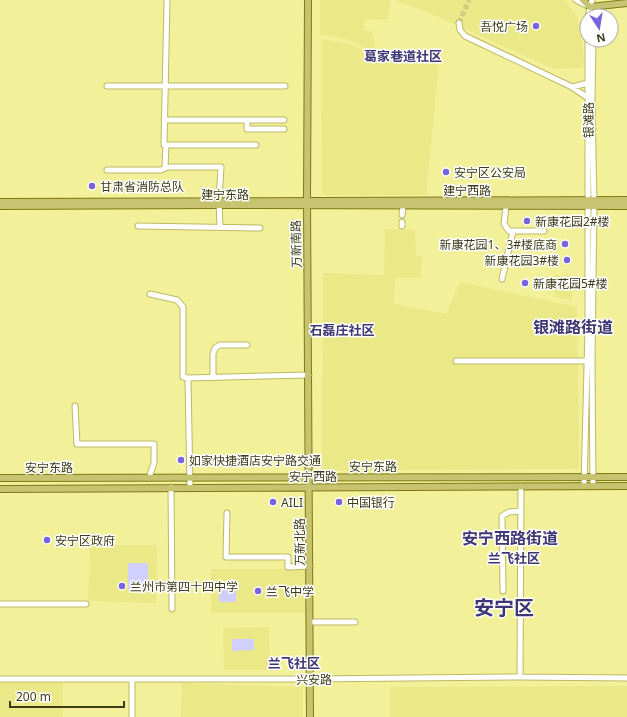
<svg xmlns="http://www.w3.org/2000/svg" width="627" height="717" font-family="'Noto Sans','Noto Sans SC',sans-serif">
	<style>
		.built { fill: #ebe888 }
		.green { fill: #d1cffe }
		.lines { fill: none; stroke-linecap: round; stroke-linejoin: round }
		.minor-tunnel { stroke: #cecc7f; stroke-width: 5; stroke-dasharray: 5 2.5; stroke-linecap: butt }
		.minor-casing { stroke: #bdb964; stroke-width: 7 }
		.major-casing { stroke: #7e7a15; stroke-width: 8 }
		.minor { stroke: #fff; stroke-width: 5 }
		.major { stroke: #c7c371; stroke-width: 6 }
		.poi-dot { fill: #7663dd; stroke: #fff; stroke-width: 1.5 }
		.labels { text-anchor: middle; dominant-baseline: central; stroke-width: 3; stroke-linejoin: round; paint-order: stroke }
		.poi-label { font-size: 12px; fill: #3d3c18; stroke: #fff; text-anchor: start }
		.street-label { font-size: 12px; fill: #3d3c18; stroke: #fff }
		.neighbourhood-label { font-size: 13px; font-weight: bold; fill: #3f3773; stroke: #fff }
		.district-label { font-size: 16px; font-weight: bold; fill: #3f3773; stroke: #fff }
		.town-label { font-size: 20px; font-weight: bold; fill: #3f3773; stroke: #fff }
	</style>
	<rect width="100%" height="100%" fill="#f2f099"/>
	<!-- built -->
	<path class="built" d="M320,0H390L388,19L364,20V30L372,31L376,50L367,49L351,41L338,37L320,35Z
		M396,0H565L578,18L584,56L583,68L554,69L425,11L396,1Z
		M321,39L355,45L363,51L405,59L407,63L439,64L426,195H322Z
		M385,229L415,230L416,256H422L421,278H395L394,304L446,314L460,282L577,307L579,469L322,471L323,273L384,275Z
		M555,275H571L572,300L555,297Z
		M90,545H157L156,603L88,601Z
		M211,569H305V613H211Z
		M269,627L270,670H224L223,628Z
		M0,683H63V717H0Z
		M182,683L303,687V717H181Z
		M627,686V717H390V687Z"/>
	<!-- green -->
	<path class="green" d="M128,563H148V590H128Z
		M219,583H236V602H219Z
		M232,639H254V650L232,651Z"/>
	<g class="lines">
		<!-- minor-tunnel -->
		<path class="minor-tunnel" d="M459,23L469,0"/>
		<!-- minor casing -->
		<g class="minor-casing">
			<path id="minor" d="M167,0L164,145H256
				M576,0L586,5
				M588,16L592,0
				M459,23L460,30L465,36L572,87L588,98
				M593,40L592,100L594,206L592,361L593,486
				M107,86H285
				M572,87L588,83
				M164,120H284
				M247,120V129H284
				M165,167L166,145
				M107,170H161L167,167H221L219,201L220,227
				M506,206L504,224L509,231H544
				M402,215L403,206
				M138,226L260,228
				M402,226V222
				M502,279L513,231
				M150,294L177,300L183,307V377L188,378
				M456,361H591
				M213,377V354L215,348L220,345H247
				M75,406L77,444H154V463L149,478
				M584,486L588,327V40
				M171,487L172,609
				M190,487L188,378L309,375
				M227,513L226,557H288V567L310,566
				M503,591L502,516L509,512L521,511
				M0,604H86
				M310,622H355
				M520,677L521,486
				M0,679H310L520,677L627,678
				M132,717V679"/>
		</g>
		<!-- major casing -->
		<g class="major-casing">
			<path id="major" d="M308,0L307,201L310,717
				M583,0L590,7L627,3
				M0,202L627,200
				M0,206L219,205L627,206
				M0,478L627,477
				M0,489L627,486"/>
		</g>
		<!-- minor -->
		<use href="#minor" class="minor"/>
		<!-- major -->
		<use href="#major" class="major"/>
	</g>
	<!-- markers -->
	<g class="poi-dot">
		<circle cx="536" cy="26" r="4"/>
		<circle cx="446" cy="172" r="4"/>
		<circle cx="92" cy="186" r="4"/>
		<circle cx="527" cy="221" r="4"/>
		<circle cx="565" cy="244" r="4"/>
		<circle cx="567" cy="260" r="4"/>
		<circle cx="525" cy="283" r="4"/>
		<circle cx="181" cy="460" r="4"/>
		<circle cx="273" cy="502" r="4"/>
		<circle cx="339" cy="502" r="4"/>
		<circle cx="47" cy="540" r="4"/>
		<circle cx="122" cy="586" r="4"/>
		<circle cx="258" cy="591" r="4"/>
	</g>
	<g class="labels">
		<!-- poi labels -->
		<g class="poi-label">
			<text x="528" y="26" text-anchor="end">吾悦广场</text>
			<text x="454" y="172">安宁区公安局</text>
			<text x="100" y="186">甘肃省消防总队</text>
			<text x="535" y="221">新康花园2#楼</text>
			<text x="557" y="244" text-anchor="end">新康花园1、3#楼底商</text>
			<text x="559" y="260" text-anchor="end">新康花园3#楼</text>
			<text x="533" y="283">新康花园5#楼</text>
			<text x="189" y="460">如家快捷酒店安宁路交通</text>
			<text x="281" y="502">AILI</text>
			<text x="347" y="502">中国银行</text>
			<text x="55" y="540">安宁区政府</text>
			<text x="130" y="586">兰州市第四十四中学</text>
			<text x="266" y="591">兰飞中学</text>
		</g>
		<!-- street labels -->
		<g class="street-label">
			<text transform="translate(588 120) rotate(-90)">银滩路</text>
			<text x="467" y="190">建宁西路</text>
			<text x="225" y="194">建宁东路</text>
			<text transform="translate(296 244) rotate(-91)">万新南路</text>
			<text x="373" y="466">安宁东路</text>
			<text x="49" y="467">安宁东路</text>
			<text x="313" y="476">安宁西路</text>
			<text transform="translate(299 542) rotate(-90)">万新北路</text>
			<text x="314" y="679">兴安路</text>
		</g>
		<!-- neighbourhood labels -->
		<g class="neighbourhood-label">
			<text x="403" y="56">葛家巷道社区</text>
			<text x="342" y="330">石磊庄社区</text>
			<text x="514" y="558">兰飞社区</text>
			<text x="294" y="663">兰飞社区</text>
		</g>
		<!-- district labels -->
		<g class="district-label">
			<text x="573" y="327">银滩路街道</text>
			<text x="510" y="538">安宁西路街道</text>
		</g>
		<!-- town labels -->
		<g class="town-label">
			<text x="504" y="607">安宁区</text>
		</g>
	</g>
	<!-- north arrow -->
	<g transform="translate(599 28) rotate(168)"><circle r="19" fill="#ffffff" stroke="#b1b1a3"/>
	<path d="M0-3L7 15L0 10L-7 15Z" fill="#7663dd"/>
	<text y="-6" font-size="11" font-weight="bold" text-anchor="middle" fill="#3d3c18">N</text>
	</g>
	<!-- scale -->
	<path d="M10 701v6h114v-6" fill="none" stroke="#3d3c18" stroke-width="2"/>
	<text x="16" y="701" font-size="12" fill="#3d3c18" stroke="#ffffff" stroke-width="3" paint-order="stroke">200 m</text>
</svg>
